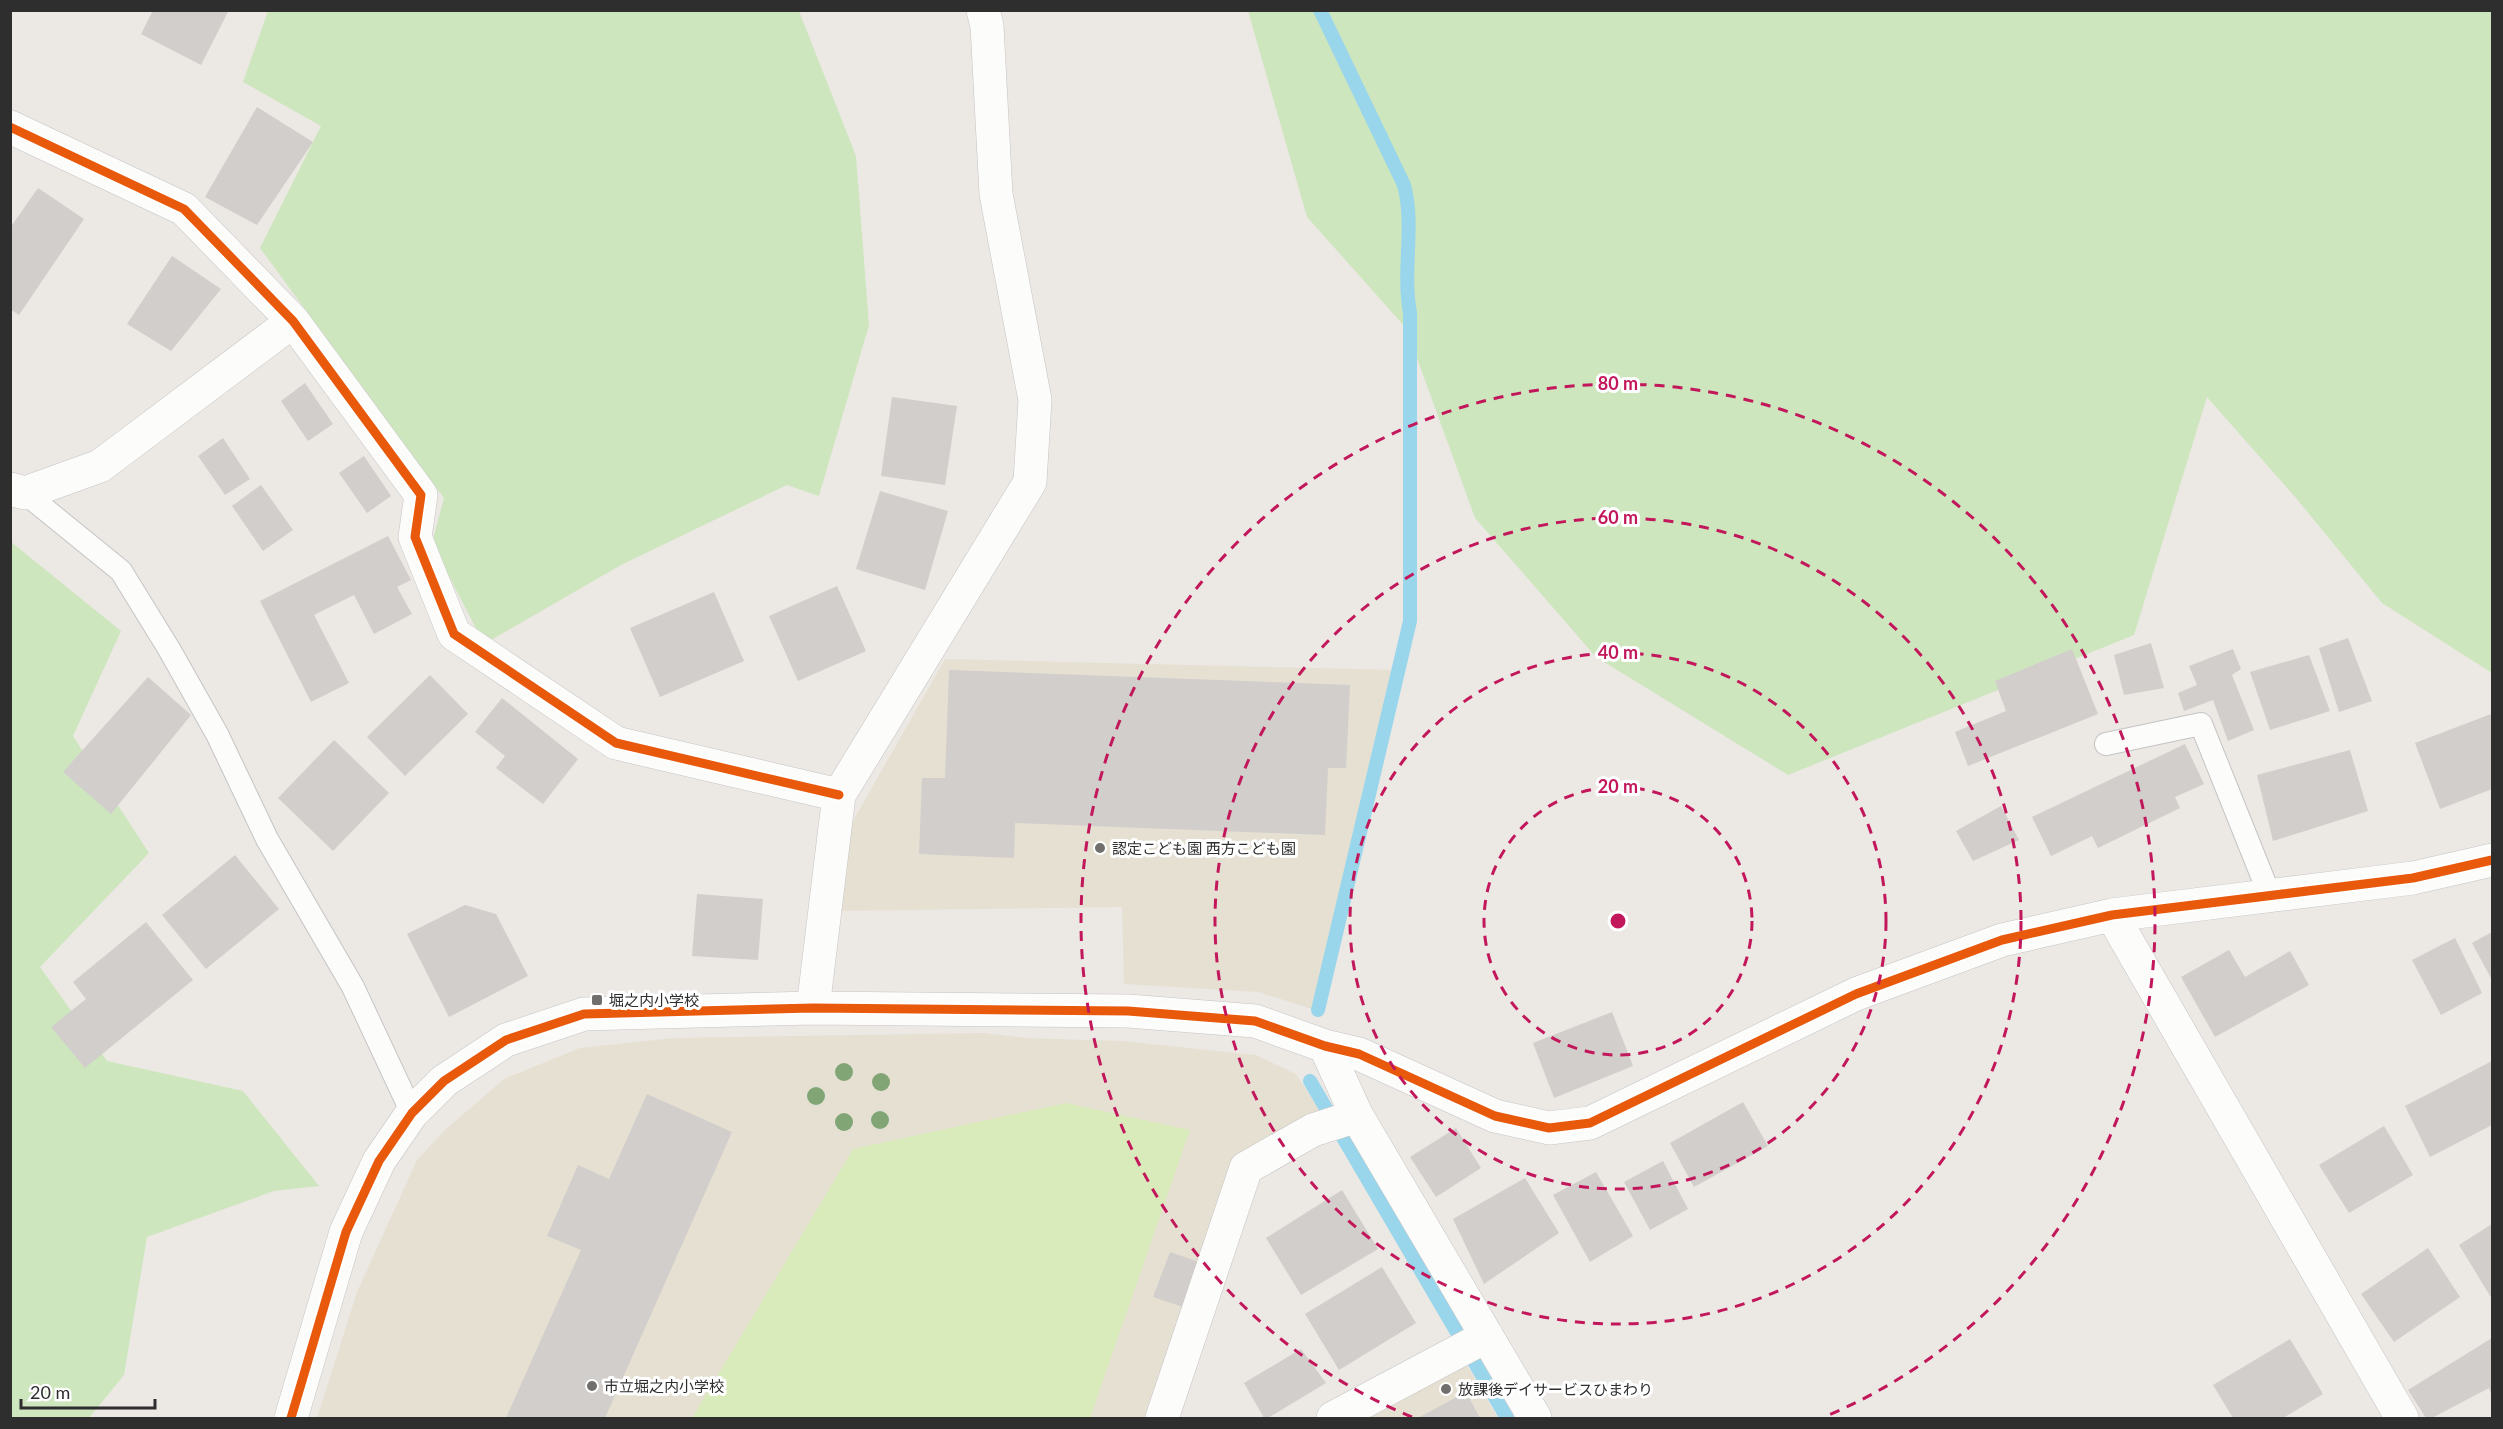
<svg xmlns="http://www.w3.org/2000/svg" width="2503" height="1429" font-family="Lato,'Noto Sans JP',sans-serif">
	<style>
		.education { fill: #e6e0d3 }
		.green { fill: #cee6be }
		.pitch { fill: #d9eabb }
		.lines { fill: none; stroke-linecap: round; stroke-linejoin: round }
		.stream { stroke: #99d6ec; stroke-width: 14 }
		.building { fill: #d1cecb }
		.lane-casing { stroke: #c5c4c5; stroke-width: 24 }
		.street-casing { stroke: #c5c4c5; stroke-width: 34 }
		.lane { stroke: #fcfcfb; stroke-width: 22 }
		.street { stroke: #fcfcfb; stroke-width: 33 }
		.cycleway-casing { stroke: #fff; stroke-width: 13 }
		.cycleway { stroke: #e8590c; stroke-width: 9 }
		.tree { fill: #82a575 }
		.ring { fill: none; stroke: #c2185b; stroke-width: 3; stroke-dasharray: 10 8 }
		.poi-dot { fill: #706f6e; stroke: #fff; stroke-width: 2 }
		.labels { text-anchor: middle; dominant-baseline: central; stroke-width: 6; stroke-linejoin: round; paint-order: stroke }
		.poi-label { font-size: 15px; fill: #2e2e2e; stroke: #fff; text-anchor: start }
		.centre { fill: #c2185b; stroke: #fff; stroke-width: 3 }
		.ring-label { font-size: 18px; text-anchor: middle; font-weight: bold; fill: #c2185b; stroke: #fff; stroke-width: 6; stroke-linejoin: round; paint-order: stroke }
	</style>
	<rect width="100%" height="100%" fill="#ece8e4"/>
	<!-- education -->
	<path class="education" d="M945,659L1398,670L1312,1009L1258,992L1124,984L1122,907L836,911L840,875L853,821Z
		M984,1033L1026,1038L1122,1041L1256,1055L1296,1074L1324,1117L1242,1162L1155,1418H317L357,1292L417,1160L445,1130L504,1079L580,1048L674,1038Z
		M1464,1360L1498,1418H1357Z"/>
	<!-- green -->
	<path class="green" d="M268,11H799L856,156L869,325L819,496L787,485L621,565L484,644L432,543L444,498L260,248L321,126L243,82Z
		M1248,11H2492V673L2382,603L2296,498L2207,397L2134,635L1788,775L1596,657L1475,518L1406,328L1307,217Z
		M10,541L121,631L73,736L149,853L40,967L107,1061L243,1091L319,1186L274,1191L147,1237L124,1375L89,1418H11Z"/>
	<!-- pitch -->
	<path class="pitch" d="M1066,1103L1190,1130L1090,1418H692L853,1149Z"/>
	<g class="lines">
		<!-- stream -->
		<path class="stream" d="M1318,1010L1410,621V313C1402,269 1415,226 1404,185L1320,10
			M1310,1081L1507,1418"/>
	</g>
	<!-- building -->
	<path class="building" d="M153,10H229L201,65L141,34Z
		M257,107L313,142L257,225L205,197Z
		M38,188L84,219L19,315L10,309V228Z
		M172,256L221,289L171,351L127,324Z
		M305,383L333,424L308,441L281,401Z
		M892,397L957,406L945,485L881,476Z
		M223,438L250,479L225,495L198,456Z
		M364,456L391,496L367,513L339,473Z
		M261,485L293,530L263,551L232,506Z
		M880,491L948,511L925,590L856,569Z
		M388,536L411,580L397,587L412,614L374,634L354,595L314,615L349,683L311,702L260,601Z
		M837,586L866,651L798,681L769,616Z
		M714,592L744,661L660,697L630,628Z
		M2348,638L2372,701L2339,712L2319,648Z
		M2151,643L2164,688L2124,695L2114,655Z
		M2072,649L2098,714L1968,766L1955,732L2006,711L1995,681Z
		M2233,649L2241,669L2232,675L2254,730L2228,741L2213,700L2184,711L2178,693L2197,685L2189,666Z
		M2309,655L2330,711L2270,730L2250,672Z
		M949,670L1350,685L1346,768H1328L1325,835L1015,823L1014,858L919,854L922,778H945Z
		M430,675L468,714L405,776L367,737Z
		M148,677L191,715L111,814L63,772Z
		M502,698L578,759L543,804L496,768L505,756L475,732Z
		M2491,714L2492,789L2440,809L2415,743Z
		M334,740L389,793L333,851L278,798Z
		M2185,744L2204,784L2175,797L2180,808L2098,848L2092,836L2051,856L2032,817Z
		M2350,750L2368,811L2273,841L2257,775Z
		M2001,806L2019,840L1973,861L1956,831Z
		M235,855L279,909L206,969L162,915Z
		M697,894L763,899L758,960L692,956Z
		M465,905L496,914L528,976L449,1017L407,934Z
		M146,922L193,980L85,1068L51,1027L86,999L73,982Z
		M2492,932V980L2472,943Z
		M2455,938L2482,993L2441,1015L2412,960Z
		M2229,950L2245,977L2290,951L2309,985L2215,1037L2181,977Z
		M1612,1012L1633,1066L1554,1098L1533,1043Z
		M2492,1061V1125L2430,1157L2405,1106Z
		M647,1094L732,1132L605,1418H506L581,1250L547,1236L578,1165L609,1179Z
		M1743,1102L1768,1146L1694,1187L1670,1143Z
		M2384,1126L2413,1175L2349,1213L2319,1165Z
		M1456,1128L1481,1168L1436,1197L1410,1157Z
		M1663,1161L1688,1209L1650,1230L1624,1182Z
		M1596,1172L1633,1236L1590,1262L1553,1195Z
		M1525,1178L1559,1233L1484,1284L1453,1219Z
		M1342,1190L1378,1249L1301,1295L1266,1238Z
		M2492,1224V1299L2459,1245Z
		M2428,1248L2460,1297L2394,1342L2361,1294Z
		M1170,1252L1199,1262L1183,1307L1153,1297Z
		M1382,1267L1416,1323L1339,1370L1305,1314Z
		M2492,1338V1396L2489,1388L2432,1418H2426L2408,1390Z
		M2290,1339L2323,1394L2283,1418H2233L2213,1385Z
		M1301,1349L1326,1383L1268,1418H1264L1244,1383Z
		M1466,1392L1480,1418H1418Z"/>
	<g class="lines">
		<!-- lane casing -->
		<g class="lane-casing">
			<path id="lane" d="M25,493L121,571L169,649L217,734L267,839L353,987L412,1113
				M2106,744L2201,724L2270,896"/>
		</g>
		<!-- street casing -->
		<g class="street-casing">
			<path id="street" d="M10,127L184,209L293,321L421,495L415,537L454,634L616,743L839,795
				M10,489L25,493L100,466L293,321
				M2112,915L2402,1418
				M813,1008L839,795L1030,482L1035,400L996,194L987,26L983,10
				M1325,1046L1357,1116L1535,1418
				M291,1418L346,1232L379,1161L412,1113L444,1081L506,1040L584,1014L813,1008L1128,1011L1255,1021L1325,1046L1359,1054L1495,1116L1549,1128L1590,1123L1856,994L2002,940L2112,915L2413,878L2492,860
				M1162,1418L1246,1168L1313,1130L1357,1116
				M1333,1418L1487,1336"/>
		</g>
		<!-- lane -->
		<use href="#lane" class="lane"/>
		<!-- street -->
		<use href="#street" class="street"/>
		<!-- cycleway casing -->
		<g class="cycleway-casing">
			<path id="cycleway" d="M10,127L184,209L293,321L421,495L415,537L454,634L616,743L839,795
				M291,1418L346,1232L379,1161L412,1113L444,1081L506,1040L584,1014L813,1008L1128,1011L1255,1021L1325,1046L1359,1054L1495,1116L1549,1128L1590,1123L1856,994L2002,940L2112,915L2413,878L2492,860"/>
		</g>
		<!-- cycleway -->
		<use href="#cycleway" class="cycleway"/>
	</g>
	<!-- trees -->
	<g class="tree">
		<circle cx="844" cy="1072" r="9"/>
		<circle cx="881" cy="1082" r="9"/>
		<circle cx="816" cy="1096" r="9"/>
		<circle cx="880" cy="1120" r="9"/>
		<circle cx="844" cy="1122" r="9"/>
	</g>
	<!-- distance rings -->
	<g class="ring">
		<circle cx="1618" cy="921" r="134"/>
		<circle cx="1618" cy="921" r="268"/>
		<circle cx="1618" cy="921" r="403"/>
		<path d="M1412 1417A537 537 0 1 1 1824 1417"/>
	</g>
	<!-- markers -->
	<g class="poi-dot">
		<circle cx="1100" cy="848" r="6"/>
		<rect x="591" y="994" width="12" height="12" rx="3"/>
		<circle cx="592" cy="1386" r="6"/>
		<circle cx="1446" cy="1389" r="6"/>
	</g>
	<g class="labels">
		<!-- poi labels -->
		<g class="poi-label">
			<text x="1112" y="848">認定こども園 西方こども園</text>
			<text x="609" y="1000">堀之内小学校</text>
			<text x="604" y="1386">市立堀之内小学校</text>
			<text x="1458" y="1389">放課後デイサービスひまわり</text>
		</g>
	</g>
	<circle cx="1618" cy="921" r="9" class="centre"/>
	<g class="ring-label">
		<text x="1618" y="390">80 m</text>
		<text x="1618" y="524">60 m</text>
		<text x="1618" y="659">40 m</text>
		<text x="1618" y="793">20 m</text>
	</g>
	<!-- border -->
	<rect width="2503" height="1429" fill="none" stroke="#2e2e2e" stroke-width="24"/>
	<!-- scale -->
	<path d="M21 1399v9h134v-9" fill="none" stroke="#2e2e2e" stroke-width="3"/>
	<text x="30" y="1399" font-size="18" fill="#2e2e2e" stroke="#ffffff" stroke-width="4.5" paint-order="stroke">20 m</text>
</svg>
